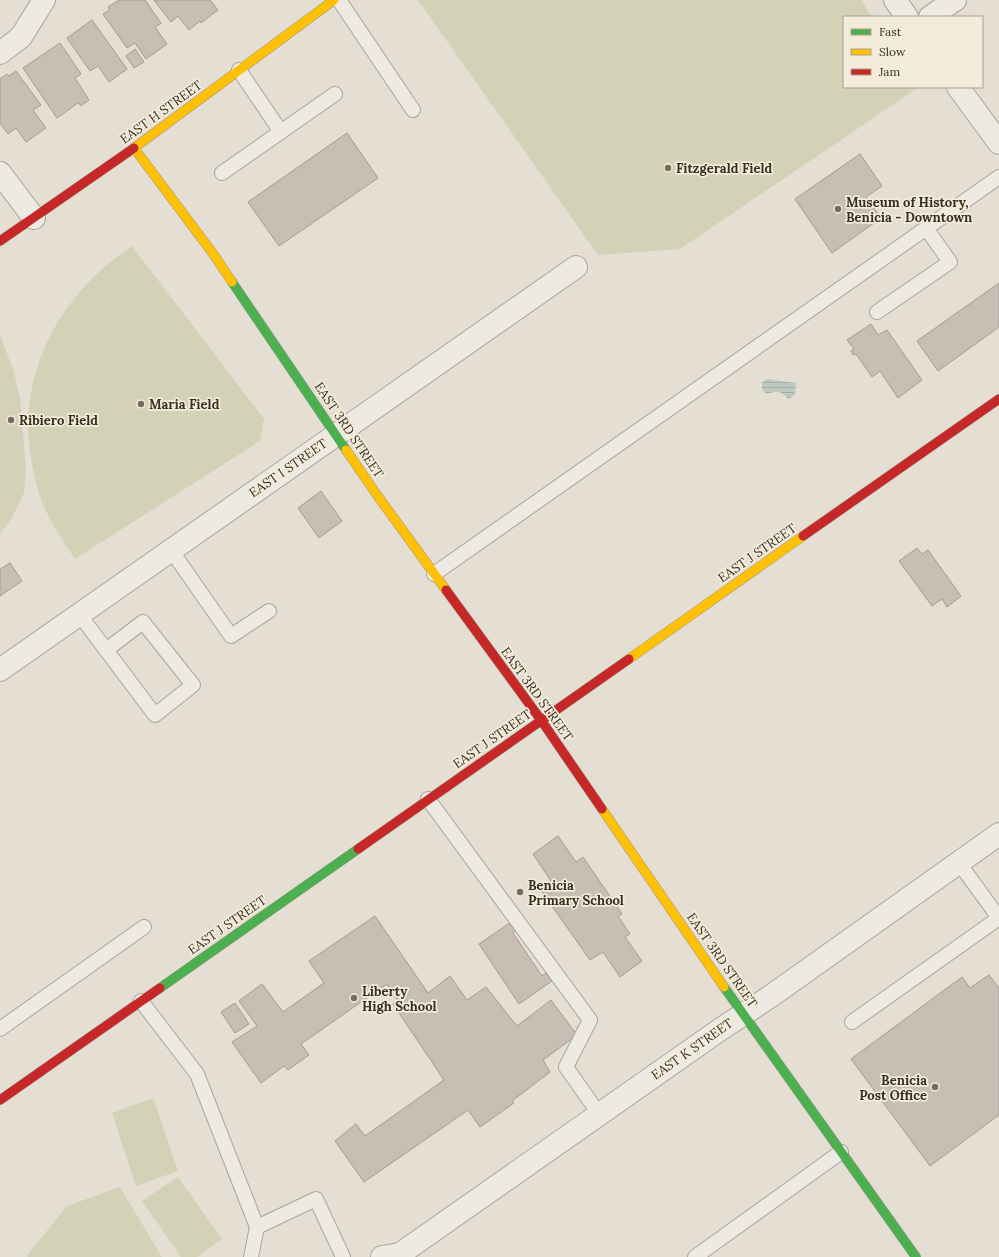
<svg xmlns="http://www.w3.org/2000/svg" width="999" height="1257" font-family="Lora,serif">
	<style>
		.park { fill: #d3d2b6 }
		.water { fill: url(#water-rules) }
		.building { fill: #c8beb3; stroke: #a59b92 }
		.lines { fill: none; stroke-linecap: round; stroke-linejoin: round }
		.lane-casing { stroke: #aaa49b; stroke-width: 16 }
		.street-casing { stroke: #aaa49b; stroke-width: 24 }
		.fast-casing { stroke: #9a938a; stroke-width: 10 }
		.slow-casing { stroke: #9a938a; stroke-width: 10 }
		.jam-casing { stroke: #9a938a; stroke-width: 10 }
		.lane { stroke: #edeae3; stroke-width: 14 }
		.street { stroke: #edeae3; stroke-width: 22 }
		.fast { stroke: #4caf50; stroke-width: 9 }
		.slow { stroke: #ffc107; stroke-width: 9 }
		.jam { stroke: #c62828; stroke-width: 9 }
		.poi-dot { fill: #756b60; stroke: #f4ecda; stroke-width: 1.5 }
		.labels { text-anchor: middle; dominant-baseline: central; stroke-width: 3.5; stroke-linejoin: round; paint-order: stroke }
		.street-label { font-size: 13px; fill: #392d22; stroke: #f4ecda }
		.poi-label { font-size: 13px; font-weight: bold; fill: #392d22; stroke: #f4ecda; text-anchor: start }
	</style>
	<defs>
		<pattern id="water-rules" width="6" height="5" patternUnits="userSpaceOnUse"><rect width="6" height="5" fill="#bccac2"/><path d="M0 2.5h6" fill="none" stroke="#a2aea6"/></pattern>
	</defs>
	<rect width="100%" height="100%" fill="#e4ded3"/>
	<!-- park -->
	<path class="park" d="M418,0H861L872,17H844V87H919L680,249L598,255Z
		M132,246L264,419L260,441L75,559C61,538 45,515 38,490C32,467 27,441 28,418C32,346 73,285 132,246Z
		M0,335L13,369L20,399L26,471L24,493L10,521L0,533Z
		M153,1098L178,1171L136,1186L112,1113Z
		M178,1177L222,1239L197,1257H181L142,1201Z
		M120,1187L162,1257H27L28,1254L67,1206Z"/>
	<!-- water -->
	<path class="water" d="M766,379L796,383L795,395L788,399C782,391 777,390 767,394L762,390V383Z"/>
	<!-- building -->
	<path class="building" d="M119,0H145L161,23L155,27L167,44L146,59L135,43L127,48L103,14L110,10L108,7Z
		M154,0H210L218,10L201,23L200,21L189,30L178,16L171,22Z
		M92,20L127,69L109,82L98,66L90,71L67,38Z
		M60,43L81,74L75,78L89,100L81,106L78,103L57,118L23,68Z
		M135,49L144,62L134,68L126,56Z
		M16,71L41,105L33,110L46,128L26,142L16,128L8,134L0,123V79L7,74L9,76Z
		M347,133L378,178L279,246L248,202Z
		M860,154L882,186L866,197L881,218L832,253L795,199Z
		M999,283V327L938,371L917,341Z
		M871,324L878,335L887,330L922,380L898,398L880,371L872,377L856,354L853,355L851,351L854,349L847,340Z
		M321,491L342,521L319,538L298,508Z
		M917,548L922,554L928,550L961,596L947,607L942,599L932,606L899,561Z
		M10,563L22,581L0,596V569Z
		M558,836L576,862L583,857L622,914L618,916L630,934L625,937L642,961L620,977L603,952L590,960L540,889L551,881L533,854Z
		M375,916L428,993L450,976L467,1000L486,987L517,1026L551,1000L577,1035L543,1060L550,1072L512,1101L514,1103L480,1127L468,1110L364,1182L335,1141L356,1124L365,1136L444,1080L393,1004L398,1001L387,984L301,1044L309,1055L288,1070L284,1066L261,1083L232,1042L257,1026L239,1001L262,984L283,1012L324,983L309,961Z
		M511,922L516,930L513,933L542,976L546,973L552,981L519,1004L479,944Z
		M989,975L999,988V1115L930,1166L851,1059L962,977L970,988Z
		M235,1003L249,1024L235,1033L221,1012Z"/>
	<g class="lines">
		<!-- lane casing -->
		<g class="lane-casing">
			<path id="lane" d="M339,0L413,110
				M239,70L281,132
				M222,173L335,94
				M877,312L950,262L926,228
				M171,550L231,636L269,611
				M434,574L999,177
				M79,614L155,715L193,685L143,622L106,650
				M428,799L590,1020L566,1067L599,1114
				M959,863L999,918
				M141,1001L197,1074L257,1227L316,1199L343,1257
				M852,1022L999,918
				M0,1029L144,927
				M251,1257L257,1227
				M695,1257L841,1152"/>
		</g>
		<!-- street casing -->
		<g class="street-casing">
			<path id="street" d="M895,0L907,17
				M930,17L955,0
				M0,53L21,37L44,0
				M958,87L999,143
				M0,173L34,218
				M0,670L576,267
				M382,1257L400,1254L721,1029L771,996L999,834"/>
		</g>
		<!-- fast casing -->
		<g class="fast-casing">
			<path id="fast" d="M232,282L346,450
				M724,987L916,1257
				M160,988L358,849"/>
		</g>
		<!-- slow casing -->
		<g class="slow-casing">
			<path id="slow" d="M134,148L214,255L232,282
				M134,148L334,0
				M346,450L377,495L446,590
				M629,659L803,536
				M602,809L724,987"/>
		</g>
		<!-- jam casing -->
		<g class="jam-casing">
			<path id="jam" d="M0,241L134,148
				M803,536L999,399
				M446,590L541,720L602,809
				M358,849L629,659
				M0,1100L160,988"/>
		</g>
		<!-- lane -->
		<use href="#lane" class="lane"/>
		<!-- street -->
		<use href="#street" class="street"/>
		<!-- fast -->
		<use href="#fast" class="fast"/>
		<!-- slow -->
		<use href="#slow" class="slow"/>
		<!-- jam -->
		<use href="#jam" class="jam"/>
	</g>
	<!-- markers -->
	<g class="poi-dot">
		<circle cx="668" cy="168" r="4"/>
		<circle cx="838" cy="209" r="4"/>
		<circle cx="141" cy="404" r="4"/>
		<circle cx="11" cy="420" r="4"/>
		<circle cx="520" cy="892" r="4"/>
		<circle cx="354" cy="998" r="4"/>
		<circle cx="935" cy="1087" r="4"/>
	</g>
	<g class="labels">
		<!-- street labels -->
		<g class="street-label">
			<text transform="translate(161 112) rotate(-36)">EAST H STREET</text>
			<text transform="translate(349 430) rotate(56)">EAST 3RD STREET</text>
			<text transform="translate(288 468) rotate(-35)">EAST I STREET</text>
			<text transform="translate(757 553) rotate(-35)">EAST J STREET</text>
			<text transform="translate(537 694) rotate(54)">EAST 3RD STREET</text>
			<text transform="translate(492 739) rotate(-35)">EAST J STREET</text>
			<text transform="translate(227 925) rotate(-35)">EAST J STREET</text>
			<text transform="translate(722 960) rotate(55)">EAST 3RD STREET</text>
			<text transform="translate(692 1049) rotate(-35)">EAST K STREET</text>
		</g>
		<!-- poi labels -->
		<g class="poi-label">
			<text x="676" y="168">Fitzgerald Field</text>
			<text x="846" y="202">Museum of History,<tspan x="846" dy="15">Benicia - Downtown</tspan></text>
			<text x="149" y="404">Maria Field</text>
			<text x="19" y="420">Ribiero Field</text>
			<text x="528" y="885">Benicia<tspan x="528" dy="15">Primary School</tspan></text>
			<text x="362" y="991">Liberty<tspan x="362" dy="15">High School</tspan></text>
			<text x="927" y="1080" text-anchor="end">Benicia<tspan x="927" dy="15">Post Office</tspan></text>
		</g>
	</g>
	<!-- legend -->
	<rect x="843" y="16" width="140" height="72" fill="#f4ecda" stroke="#a9a090"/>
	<rect x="851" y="29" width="20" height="6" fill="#4caf50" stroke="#a9a090"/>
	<text x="879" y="36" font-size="12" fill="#392d22">Fast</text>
	<rect x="851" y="49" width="20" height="6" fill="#ffc107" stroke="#a9a090"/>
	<text x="879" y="56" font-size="12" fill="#392d22">Slow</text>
	<rect x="851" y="69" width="20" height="6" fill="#c62828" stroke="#a9a090"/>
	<text x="879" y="76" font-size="12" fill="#392d22">Jam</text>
</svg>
